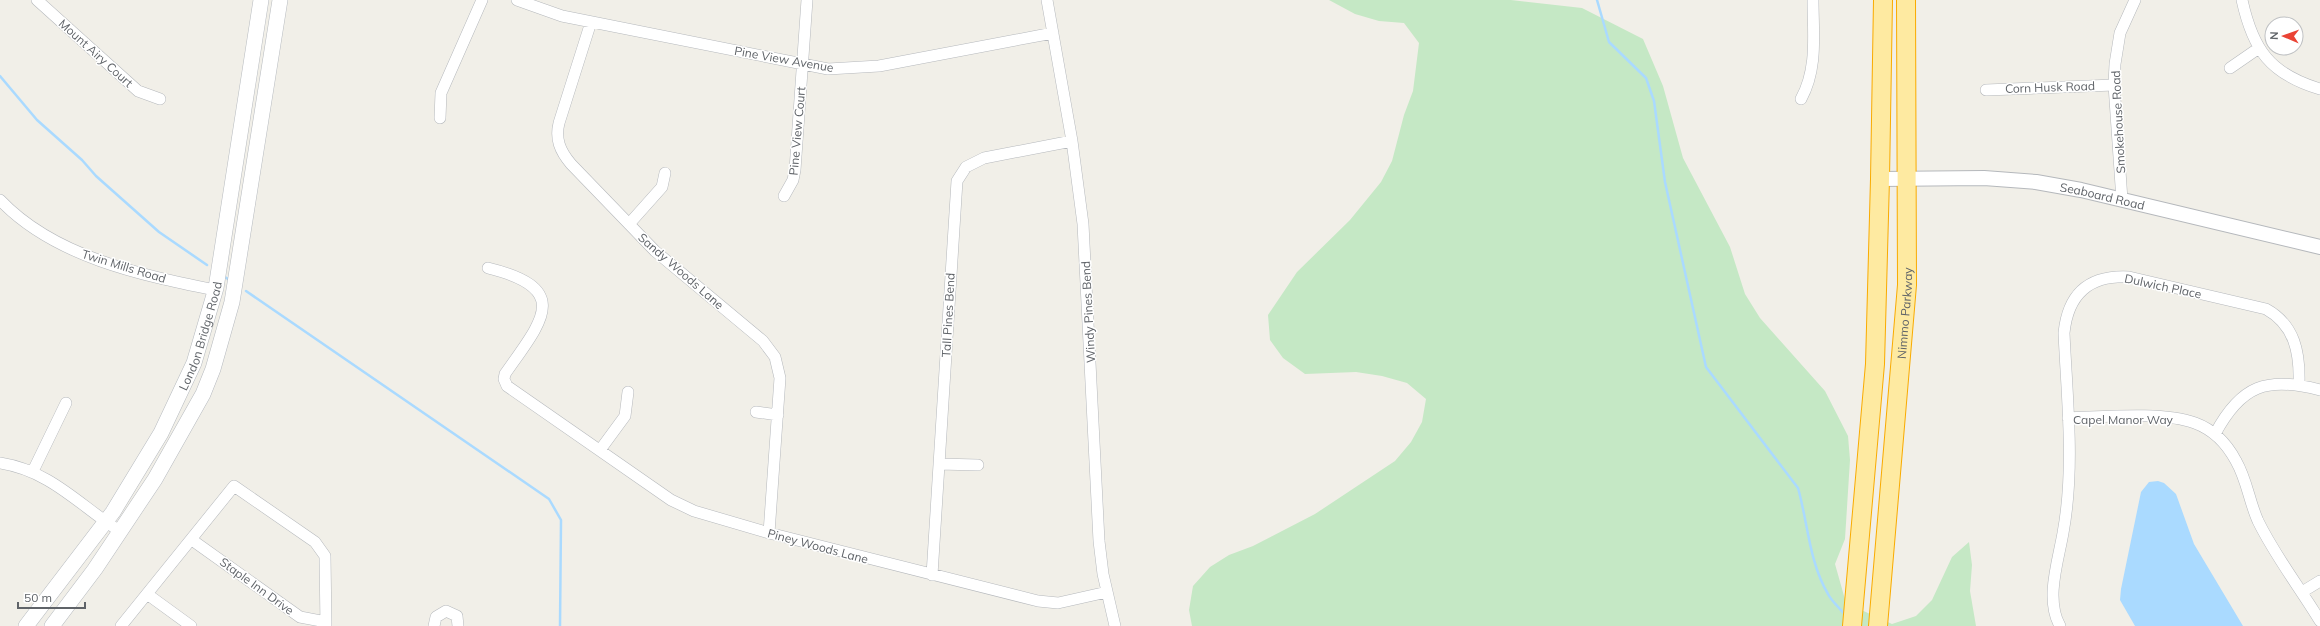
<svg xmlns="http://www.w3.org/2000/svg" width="2320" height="626" font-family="Mulish,sans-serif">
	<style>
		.green { fill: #c5e8c5 }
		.water { fill: #aadaff }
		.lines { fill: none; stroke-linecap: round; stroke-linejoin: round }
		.stream { stroke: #aadaff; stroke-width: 2.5 }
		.minor-casing { stroke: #b5b8bc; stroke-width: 12 }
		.tertiary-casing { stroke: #b5b8bc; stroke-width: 16 }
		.secondary-casing { stroke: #b6babf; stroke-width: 16 }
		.trunk-casing { stroke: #f9ab00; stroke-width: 20 }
		.minor { stroke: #fff; stroke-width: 11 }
		.tertiary { stroke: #fff; stroke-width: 14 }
		.secondary { stroke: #fff; stroke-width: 15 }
		.trunk { stroke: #feeaa1; stroke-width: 18 }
		.labels { text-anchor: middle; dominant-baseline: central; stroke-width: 3; stroke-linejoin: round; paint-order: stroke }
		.street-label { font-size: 12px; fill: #5f6368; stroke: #fff }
	</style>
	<rect width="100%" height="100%" fill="#f1efe8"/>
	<!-- green -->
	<path class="green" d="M1329,0H1511L1582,8L1643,39L1663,86L1683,158L1730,247L1745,294L1760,318L1825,391L1848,436L1850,460L1845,539L1835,564L1846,603L1892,624L1916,616L1932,600L1952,557L1969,542L1972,565L1970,591L1976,626H1192L1189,610L1193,586L1210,567L1229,555L1253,546L1315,514L1395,461L1411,442L1422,422L1426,399L1407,383L1382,376L1356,372L1305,374L1283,358L1270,340L1268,315L1297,272L1350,220L1381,182L1392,161L1404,115L1413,91L1419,43L1404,23L1379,21L1355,14Z"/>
	<!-- water -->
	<path class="water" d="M2158,481L2164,483L2176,494L2194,544L2243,626H2135L2120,600L2121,589L2141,492L2149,482Z"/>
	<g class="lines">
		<!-- stream -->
		<path class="stream" d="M1597,0L1609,42L1646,78L1654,101L1665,182L1706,367L1798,488C1808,523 1809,562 1828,594C1832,602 1840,608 1845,615
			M0,76L37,120L82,160L96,176L159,232L207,265
			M225,277L228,279
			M246,291L549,499L561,520L560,626"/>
		<!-- minor casing -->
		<g class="minor-casing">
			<path id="minor" d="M37,0L138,91L160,99
				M517,0L562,16L828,69L879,66L1053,33
				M1047,0L1072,141L1083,224L1099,541L1103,574L1115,626
				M2242,0C2253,50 2270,74 2320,89
				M591,22L559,123C555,139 560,151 571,164L655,251L763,341L775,357L780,378L769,533
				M2230,68L2259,48
				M1986,90L2114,85
				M1801,99C1818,68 1813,34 1813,0
				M440,118L441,93L482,0
				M784,196L793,180L795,170L807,0
				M0,200C54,257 141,275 215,290
				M2122,200L2114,85L2115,64L2120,33L2135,0
				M629,224L662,187L665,173
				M488,268C574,289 541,322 505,374L504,379L507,386L671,500L694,511L769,533L1038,601L1058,603L1107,592
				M756,412L778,415
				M2068,418C2103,417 2162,411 2195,423C2214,430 2227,444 2236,461C2247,480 2249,501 2258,521C2275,556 2300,588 2320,621
				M2215,434C2241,385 2267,376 2320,390
				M600,450L625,416L628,392
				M0,463C51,471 79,505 121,532
				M939,464L978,465
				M33,471L66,403
				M192,540L300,617L326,622
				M932,575L957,181L966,167L984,158L1072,141
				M2302,592L2320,581
				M147,594L191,626
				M121,626L234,486L315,542L325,556L326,626
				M434,626L436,617L446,611L457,616L458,626
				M2060,626C2045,599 2058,562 2063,533C2075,468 2067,399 2064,333C2068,294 2089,275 2129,277L2266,309C2295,325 2300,353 2299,384"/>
		</g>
		<!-- tertiary casing -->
		<g class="tertiary-casing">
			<g id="tertiary">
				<path id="s1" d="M1880,179L1984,178L2036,182L2081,190L2320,247"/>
			</g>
		</g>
		<!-- secondary casing -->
		<g class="secondary-casing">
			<g id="secondary">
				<path id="s2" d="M26,626L113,512L161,433L194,363L216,288L261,0"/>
				<path d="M52,626L95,569L155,479L203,394L213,369L232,302L280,0"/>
			</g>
		</g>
		<!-- trunk casing -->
		<g class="trunk-casing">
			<g id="trunk">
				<path d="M1852,626L1875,364L1880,179L1883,0"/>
				<path id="s3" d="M1878,626L1907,285L1906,0"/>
			</g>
		</g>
		<!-- minor -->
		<use href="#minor" class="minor"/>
		<!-- tertiary -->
		<use href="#tertiary" class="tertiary"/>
		<!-- secondary -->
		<use href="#secondary" class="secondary"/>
		<!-- trunk -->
		<use href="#trunk" class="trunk"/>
	</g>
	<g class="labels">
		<!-- street labels -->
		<g class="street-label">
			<text transform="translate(96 53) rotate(42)">Mount Airy Court</text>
			<text transform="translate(784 59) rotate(10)">Pine View Avenue</text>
			<text transform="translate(2050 87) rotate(-2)">Corn Husk Road</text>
			<text transform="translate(2118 122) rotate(-93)">Smokehouse Road</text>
			<text transform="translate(797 131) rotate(-85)">Pine View Court</text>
			<text stroke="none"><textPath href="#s1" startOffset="224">Seaboard Road</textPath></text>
			<text transform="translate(124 266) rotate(17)">Twin Mills Road</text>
			<text transform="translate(681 271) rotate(41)">Sandy Woods Lane</text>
			<text transform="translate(2163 286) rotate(12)">Dulwich Place</text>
			<text transform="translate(1088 312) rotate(-93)">Windy Pines Bend</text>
			<text stroke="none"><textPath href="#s3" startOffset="314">Nimmo Parkway</textPath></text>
			<text transform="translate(948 315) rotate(-87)">Tall Pines Bend</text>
			<text stroke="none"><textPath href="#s2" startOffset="341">London Bridge Road</textPath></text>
			<text x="2123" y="419">Capel Manor Way</text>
			<text transform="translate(818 546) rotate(15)">Piney Woods Lane</text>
			<text transform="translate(257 586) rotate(36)">Staple Inn Drive</text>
		</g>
	</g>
	<!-- north arrow -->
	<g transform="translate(2284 36) rotate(272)"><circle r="19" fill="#ffffff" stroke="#bfc1c3"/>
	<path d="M0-3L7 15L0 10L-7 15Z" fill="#ea4335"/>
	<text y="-6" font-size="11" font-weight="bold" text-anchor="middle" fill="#5f6368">N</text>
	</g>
	<!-- scale -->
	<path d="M18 602v6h67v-6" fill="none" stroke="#5f6368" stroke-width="2"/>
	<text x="24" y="602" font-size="12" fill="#5f6368" stroke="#ffffff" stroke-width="3" paint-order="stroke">50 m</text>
</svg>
